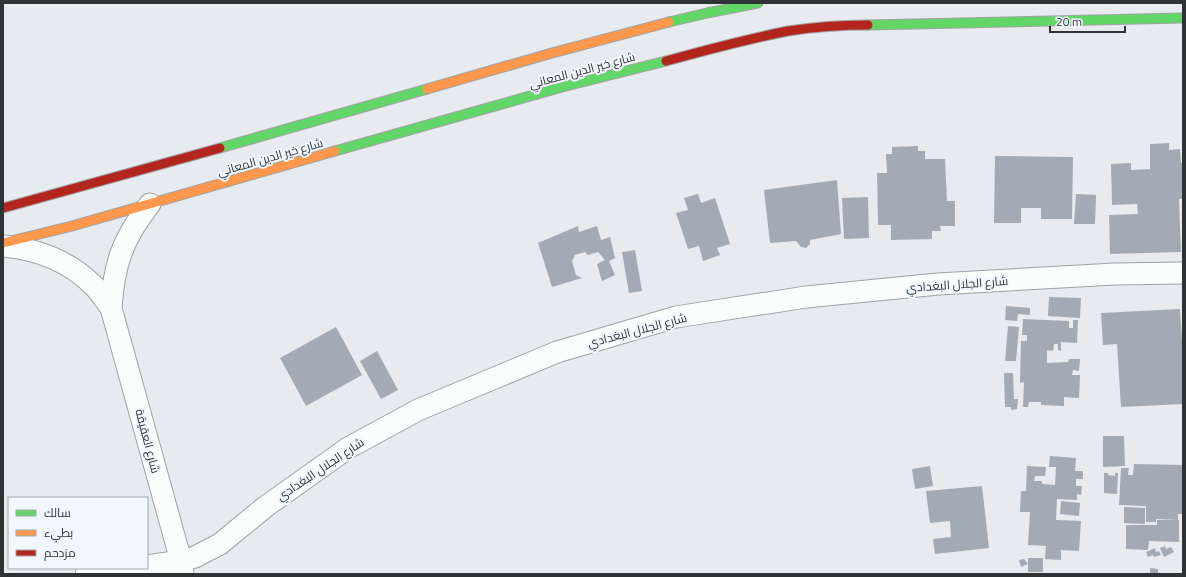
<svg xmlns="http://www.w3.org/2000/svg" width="1186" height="577" font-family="'Titillium Web',Cairo,sans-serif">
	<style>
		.building { fill: #a2abb5 }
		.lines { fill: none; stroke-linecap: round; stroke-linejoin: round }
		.street-casing { stroke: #a0a2a4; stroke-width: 23 }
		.fast-casing { stroke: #a0a2a4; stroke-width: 11 }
		.slow-casing { stroke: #a0a2a4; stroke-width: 11 }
		.jam-casing { stroke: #a0a2a4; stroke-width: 11 }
		.street { stroke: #fbfcfc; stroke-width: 21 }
		.fast { stroke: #63d668; stroke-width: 9 }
		.slow { stroke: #ff974d; stroke-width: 9 }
		.jam { stroke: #b3261e; stroke-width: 9 }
		.labels { text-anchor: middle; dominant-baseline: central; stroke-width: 4; stroke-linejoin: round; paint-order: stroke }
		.street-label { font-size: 12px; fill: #303335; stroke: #f1f7fe }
	</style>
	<rect width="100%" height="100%" fill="#e7eaee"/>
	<!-- building -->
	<path class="building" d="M1169,143V150L1180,149L1181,163H1183V199H1179L1181,252L1110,254L1109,215L1138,214L1137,204L1112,205L1111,164L1131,163V170L1150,169V144Z
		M918,146V151H925V159H945L947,201H955V226H940L941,231H932V239L891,240V225H878L877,173H887L886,154H892V147Z
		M995,156L1073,157L1072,219H1041V208H1021V223H994Z
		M837,180L841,234L810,240V244L806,248L801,247L796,241L770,243L764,190Z
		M698,194L701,203L715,198L730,244L717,248L720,255L703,261L699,246L688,249L676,213L688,210L684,198Z
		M1076,194L1096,195L1095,224H1074Z
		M868,197L869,238L844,239L842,198Z
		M578,226L579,232L597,226L601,240L610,237L615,258L609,261L615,275L602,281L597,264L605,260L598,252L588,255L585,252L575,255L572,261L576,275L582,278L552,287L538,243Z
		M635,250L642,291L629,293L622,252Z
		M1049,297L1081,298L1080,318L1048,316Z
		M1006,306L1030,308V315L1018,314L1017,321L1005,320Z
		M1180,309L1183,357V404L1121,407L1117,344L1103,345L1101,313Z
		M1023,319L1069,321V328H1073V320H1078L1077,343L1061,342V351L1058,350V344H1054L1053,351L1047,350V363L1068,362L1069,359H1080L1079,371L1073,370L1072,375H1080L1079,398L1064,397V406L1041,405V402H1029L1028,407H1023L1024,382L1020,383L1021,341H1027V335H1022Z
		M1008,326L1019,327L1016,361H1005Z
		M336,327L362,375L306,406L280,358Z
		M377,351L398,390L381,399L360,361Z
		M1004,373H1013L1014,399H1018L1017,409L1011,410V407H1005Z
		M1103,436H1124L1125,466L1103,467Z
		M1050,456L1076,458L1075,471H1083V479H1076V486H1082L1081,495L1077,494V500L1057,499L1056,520L1081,521L1079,551L1061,550V560L1045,559L1046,546L1028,545L1030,512H1020L1021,491H1026L1027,466L1046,467L1045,476H1035L1034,481H1042V484L1055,485L1056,467H1049Z
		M1134,464L1183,465L1182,514H1178V520L1156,519V522H1146V506L1119,505L1121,468H1129L1128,475H1133Z
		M930,466L933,486L915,489L912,469Z
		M1104,473H1108V475L1115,476V473H1118L1117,494L1104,493Z
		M982,486L989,548L935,554L933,539L951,537L950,521L930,523L926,491Z
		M1061,501L1080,503L1079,516L1060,514Z
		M1124,507L1145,508V524L1124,523Z
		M1157,520H1179V542L1149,541L1148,550L1126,549V525H1157Z
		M1165,546L1166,549L1171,547L1174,552L1164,557L1160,548Z
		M1155,548L1156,552L1159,551L1161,555L1154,557L1153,555L1148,557L1146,552Z
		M1028,558H1043V572H1028Z
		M1024,559L1028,564L1021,567L1019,560Z
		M1150,568L1158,569V574H1150Z"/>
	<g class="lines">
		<!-- street casing -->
		<g class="street-casing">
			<path id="street" d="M150,204C123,238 114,263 111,308L181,561L183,574
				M3,246C37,249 69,261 94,286C100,292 105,300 111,308
				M147,566L181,561L195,557L220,544L265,507L348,448L418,410L557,352L676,317L806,297L938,284L1115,274L1183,273
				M86,574L131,568"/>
		</g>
		<!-- fast casing -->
		<g class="fast-casing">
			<path id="fast" d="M669,22L707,13L758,3
				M868,25L1183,18
				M220,148L427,89
				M335,151L562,87L666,61"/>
		</g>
		<!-- slow casing -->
		<g class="slow-casing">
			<path id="slow" d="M427,89L552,53L669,22
				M3,243L72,226L335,151"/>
		</g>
		<!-- jam casing -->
		<g class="jam-casing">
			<path id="jam" d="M666,61C706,50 747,39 788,31C814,27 841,25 868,25
				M3,208L220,148"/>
		</g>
		<!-- street -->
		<use href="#street" class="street"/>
		<!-- fast -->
		<use href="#fast" class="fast"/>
		<!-- slow -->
		<use href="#slow" class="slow"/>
		<!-- jam -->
		<use href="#jam" class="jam"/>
	</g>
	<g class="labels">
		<!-- street labels -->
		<g class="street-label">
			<text transform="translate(582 70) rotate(-15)">شارع خير الدين المعاني</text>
			<text transform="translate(270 157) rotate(-16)">شارع خير الدين المعاني</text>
			<text transform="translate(957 284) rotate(-4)">شارع الجلال البغدادي</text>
			<text transform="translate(637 330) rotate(-15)">شارع الجلال البغدادي</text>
			<text transform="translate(148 441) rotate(75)">شارع العقيقة</text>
			<text transform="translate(320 469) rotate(-34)">شارع الجلال البغدادي</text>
		</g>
	</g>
	<!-- border -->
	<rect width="1186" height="577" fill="none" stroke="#303335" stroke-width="8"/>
	<!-- legend -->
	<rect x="8" y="497" width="140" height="72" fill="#f1f7fe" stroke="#a4a9ae"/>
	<rect x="16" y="510" width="20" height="6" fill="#63d668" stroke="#a4a9ae"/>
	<text x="44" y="517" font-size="12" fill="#303335">سالك</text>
	<rect x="16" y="530" width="20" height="6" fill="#ff974d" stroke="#a4a9ae"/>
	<text x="44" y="537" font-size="12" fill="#303335">بطيء</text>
	<rect x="16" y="550" width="20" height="6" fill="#b3261e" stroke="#a4a9ae"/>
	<text x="44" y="557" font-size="12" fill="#303335">مزدحم</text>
	<!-- scale -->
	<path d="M1050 26v6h75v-6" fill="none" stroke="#303335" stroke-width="2"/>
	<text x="1056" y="26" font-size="12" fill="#303335" stroke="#f1f7fe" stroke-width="3" paint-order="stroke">20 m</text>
</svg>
